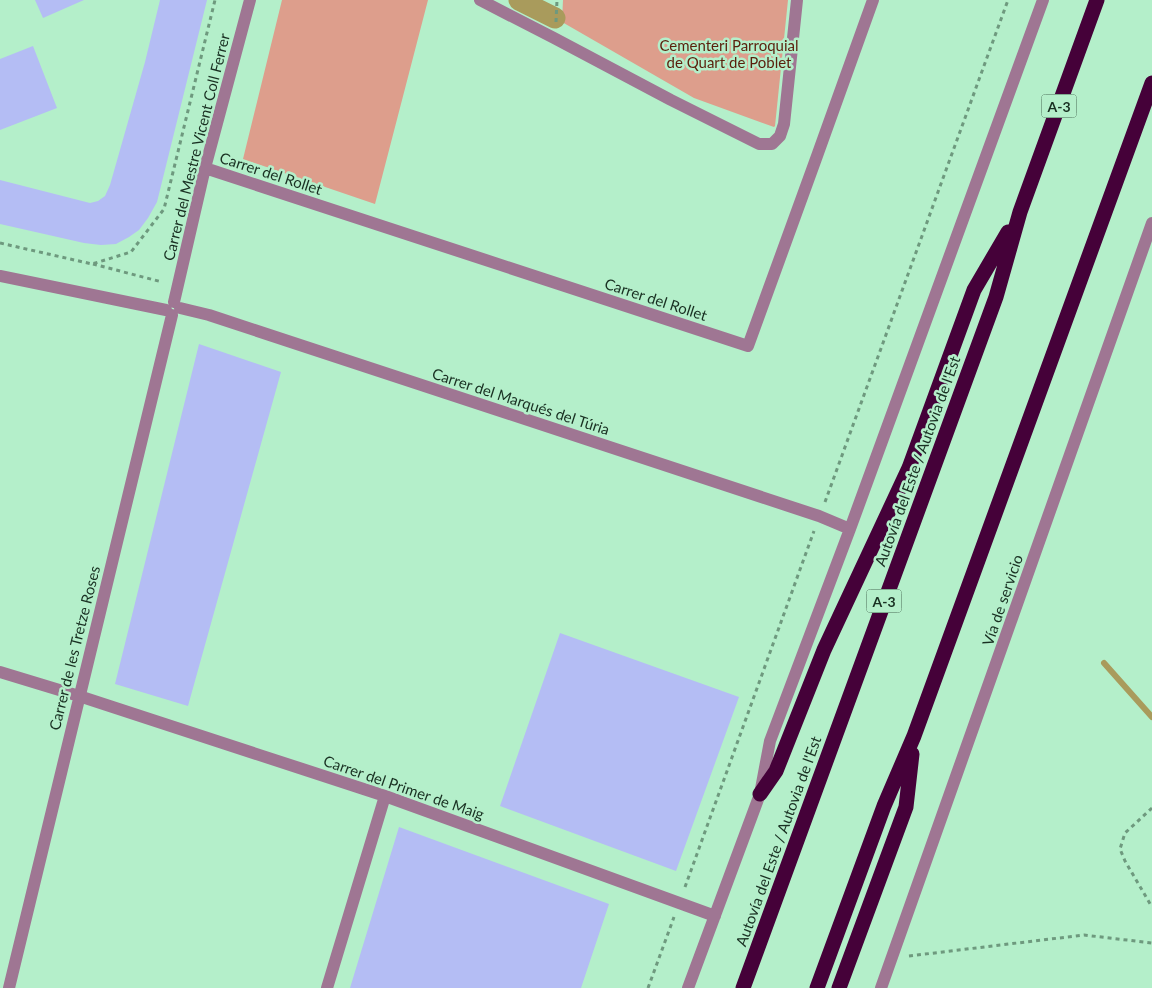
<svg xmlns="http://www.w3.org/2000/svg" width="1152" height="988" font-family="Lato,sans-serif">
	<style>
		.green { fill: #dd9e8c }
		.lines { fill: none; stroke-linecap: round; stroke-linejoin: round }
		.stream { stroke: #a99b5c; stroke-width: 6 }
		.canal { stroke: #a99b5c; stroke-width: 21 }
		.building { fill: #b4bdf4 }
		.path { stroke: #6e997e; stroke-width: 3; stroke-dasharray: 4 4; stroke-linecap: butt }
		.minor { stroke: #9f7693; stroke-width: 12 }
		.highway { stroke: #450139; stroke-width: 15 }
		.labels { text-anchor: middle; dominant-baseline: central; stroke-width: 5; stroke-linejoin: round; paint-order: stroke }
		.shield { fill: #b4efca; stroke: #486954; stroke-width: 1 }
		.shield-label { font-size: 14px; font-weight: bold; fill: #193022 }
		.park-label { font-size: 15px; fill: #5a1f0c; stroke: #b4efca }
		.street-label { font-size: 15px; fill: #193022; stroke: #b4efca }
	</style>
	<rect width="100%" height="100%" fill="#b4efca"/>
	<!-- green -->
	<path class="green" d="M282,0H428L375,204L243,159Z
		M563,0H788L775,126L774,127L694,98L562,22Z"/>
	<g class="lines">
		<!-- stream -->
		<path class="stream" d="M1104,663L1152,717"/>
		<!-- canal -->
		<path class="canal" d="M519,0L555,18"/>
	</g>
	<!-- building -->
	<path class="building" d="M35,0H84L43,18Z
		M160,0H207L157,202L148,218L139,230L129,237L116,244L101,245L84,243L0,224V180L90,203L98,201L105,196L110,185L145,62Z
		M33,46L57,108L0,130V59Z
		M199,344L281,372L188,706L115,684Z
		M560,633L739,697L676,871L500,806Z
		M399,827L609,904L581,988H350Z"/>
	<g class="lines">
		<!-- path -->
		<path class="path" d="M556,22L557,0
			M0,243L92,264L131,252L164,209L215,0
			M93,264L162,282
			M825,502L1008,0
			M1152,808L1125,833L1120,849L1125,861L1152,907
			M685,887L814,531
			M909,956L1084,935L1152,943
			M648,988L674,917"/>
		<!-- minor -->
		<path class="minor" d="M480,0L554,38L671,100L759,144H772L780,136L784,124L797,0
			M205,168L748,346L817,156L873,0
			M0,276L166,310
			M174,302L205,168L250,0
			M180,308L209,315L819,516L850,529
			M0,672L79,696L385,796L715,916
			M9,988L172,315
			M327,988L385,796
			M688,988L760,794L770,741L850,529L1043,0
			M881,988L1152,223"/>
		<!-- highway -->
		<path class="highway" d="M760,794L776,771L824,650L909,468L974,290L1008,232
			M743,988L996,297L1020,212L1097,0
			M817,988L884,806L914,736L1152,83
			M839,988L906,807L912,754"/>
	</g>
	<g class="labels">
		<!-- shield labels -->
		<g class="shield">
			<rect x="1041.5" y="94.5" width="35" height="23" rx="4"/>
			<rect x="866.5" y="589.5" width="35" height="23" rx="4"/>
		</g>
		<g class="shield-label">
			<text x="1059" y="106">A-3</text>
			<text x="884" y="601">A-3</text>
		</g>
		<!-- park labels -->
		<g class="park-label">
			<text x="729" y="45">Cementeri Parroquial<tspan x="729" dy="17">de Quart de Poblet</tspan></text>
		</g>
		<!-- street labels -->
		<g class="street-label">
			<text transform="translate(196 147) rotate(-76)">Carrer del Mestre Vicent Coll Ferrer</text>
			<text transform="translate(271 173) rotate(18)">Carrer del Rollet</text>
			<text transform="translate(656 299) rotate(18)">Carrer del Rollet</text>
			<text transform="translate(521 401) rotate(18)">Carrer del Marqués del Túria</text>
			<text transform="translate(917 461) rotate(-70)">Autovía del Este / Autovia de l'Est</text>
			<text transform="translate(1002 600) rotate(-71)">Vía de servicio</text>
			<text transform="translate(74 648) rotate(-76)">Carrer de les Tretze Roses</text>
			<text transform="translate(404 787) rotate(19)">Carrer del Primer de Maig</text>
			<text transform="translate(778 841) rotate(-70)">Autovía del Este / Autovia de l'Est</text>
		</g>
	</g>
</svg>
